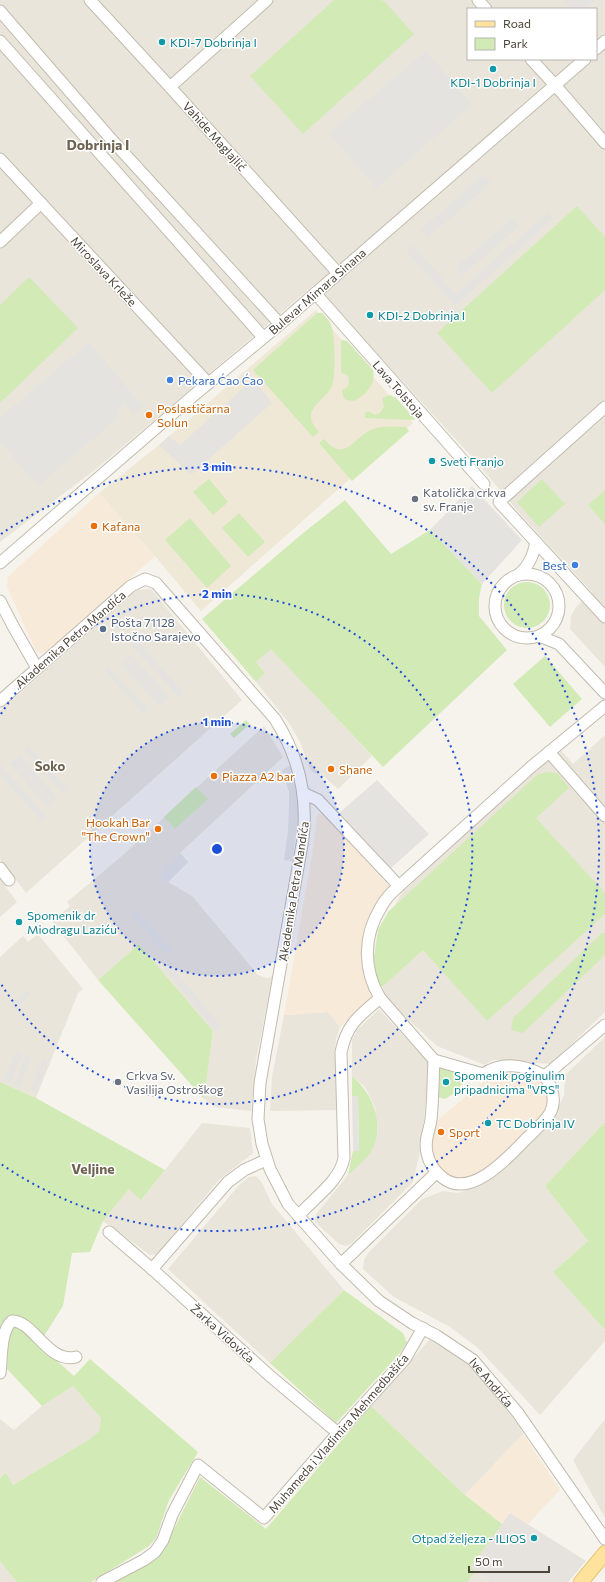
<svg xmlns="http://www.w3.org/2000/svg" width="605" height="1582" font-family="Commissioner,sans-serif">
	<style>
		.residential { fill: #eae5da; fill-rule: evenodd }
		.commercial { fill: #f7ead8 }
		.industrial { fill: #e6e2dd }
		.education { fill: #efe8d6 }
		.green { fill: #d2eab5 }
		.parking { fill: #e5e3e0 }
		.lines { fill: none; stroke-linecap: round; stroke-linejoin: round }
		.minor-casing { stroke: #c2bbae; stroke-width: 13 }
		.major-casing { stroke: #e6c16a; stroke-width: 16 }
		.minor { stroke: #fff; stroke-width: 11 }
		.major { stroke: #ffe39c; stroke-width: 14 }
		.ring { fill: none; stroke: #1d4ed8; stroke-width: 2; stroke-dasharray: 2 4 }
		.culture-dot { fill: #0f9aa8; stroke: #fff; stroke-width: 1.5 }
		.shop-dot { fill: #3f7fe0; stroke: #fff; stroke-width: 1.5 }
		.food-dot { fill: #e8710a; stroke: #fff; stroke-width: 1.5 }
		.worship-dot { fill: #6b7280; stroke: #fff; stroke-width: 1.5 }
		.service-dot { fill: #5c6f8a; stroke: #fff; stroke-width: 1.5 }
		.labels { text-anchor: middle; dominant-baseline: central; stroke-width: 3; stroke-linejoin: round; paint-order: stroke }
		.culture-label { font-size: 12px; fill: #0d838f; stroke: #fff; text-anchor: start }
		.street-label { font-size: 12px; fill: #4b4439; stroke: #fff }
		.shop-label { font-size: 12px; fill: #366cbe; stroke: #fff; text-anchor: start }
		.food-label { font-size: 12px; fill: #c56008; stroke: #fff; text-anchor: start }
		.worship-label { font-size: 12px; fill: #5b616d; stroke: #fff; text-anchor: start }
		.service-label { font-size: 12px; fill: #4e5e75; stroke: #fff; text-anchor: start }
		.neighbourhood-label { font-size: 13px; font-weight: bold; fill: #6e6250; stroke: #fff }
		.quarter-label { font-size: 14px; font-weight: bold; fill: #6e6250; stroke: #fff }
		.centre { fill: #1d4ed8; stroke: #fff; stroke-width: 2 }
		.ring-label { font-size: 12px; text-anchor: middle; font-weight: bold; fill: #1d4ed8; stroke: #fff; stroke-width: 3; stroke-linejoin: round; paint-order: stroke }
	</style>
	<rect width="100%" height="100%" fill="#f6f3ec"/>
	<!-- residential -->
	<path class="residential" d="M0,0H605V667L570,629L571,616L576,607L592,592L521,515L472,457L314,285L96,469L0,542ZM468,9H596V59H468Z
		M149,589L152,590L242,700L26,893L0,859V711L133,593L138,590Z
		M271,648L372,756L338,789L322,775L314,773L310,769L300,742L289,723L256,682L265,673L256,662Z
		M264,726L283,757L180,853L188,862L168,882L192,896L258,975L266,978H269L273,975L256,1060L251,1111L215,1107L204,1099L213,1031L139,944L98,980L52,921L70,906L67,902L123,855Z
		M605,735V1012L551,1064L493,1060L485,1065L437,1046L385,998L376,955L385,924L401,894L457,840L559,748L573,764Z
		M0,879L17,902L0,917Z
		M38,934L83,989L78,993L36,1098L0,1082V957L23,936L28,942Z
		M379,1009L428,1062L429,1069L421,1148L413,1182L352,1243L346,1246L339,1244L315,1222V1218L317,1213L348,1175L361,1163L377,1136L378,1127L375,1107L365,1087L352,1076V1040L358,1029Z
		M328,1012L340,1027L336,1039L335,1055L337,1110L270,1111L272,1077L284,1015Z
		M605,1037V1122L545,1186L588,1241L553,1272L605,1330V1341L540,1415L477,1347L450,1327L394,1297L363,1269L364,1260L368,1253L422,1199L443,1191L458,1193L479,1186L502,1168L549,1123L564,1096L565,1075Z
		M202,1123L250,1128L253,1153L219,1180L157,1254L150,1255L103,1221L129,1189L142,1199Z
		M256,1176L262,1183L272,1204L344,1290L270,1363L168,1269L240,1184L249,1177Z
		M431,1338L462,1358L476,1372L516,1419L523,1434L465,1495L371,1406Z
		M73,1386L101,1418L99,1431L90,1439L13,1485L6,1474L0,1478V1419L14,1430L42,1406Z
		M605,1419V1518L573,1460Z
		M0,1561L17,1582H0Z
		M476,1571L490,1582H467Z"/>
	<!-- commercial -->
	<path class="commercial" d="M99,493L155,556L49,651L41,653L36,651L7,587L8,577Z
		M319,813L323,814L389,886L376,907L371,917L375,995L340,1027L328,1012L284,1015L312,855L317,816Z
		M504,1068L536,1073L548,1089V1111L488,1170L461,1181L445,1174L436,1164L429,1144L433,1124L497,1070Z
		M523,1434L560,1490L528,1524L510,1513L502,1524L465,1495Z"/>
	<!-- industrial -->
	<path class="industrial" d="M510,1513L586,1561L568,1582H490L471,1567Z"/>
	<!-- education -->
	<path class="education" d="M316,310L413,423L201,611L155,556L99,493L159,445Z"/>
	<!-- green -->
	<path class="green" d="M334,0H380L384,1L414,34L303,134L250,76Z
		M577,206L605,237V290L492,393L437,333Z
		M29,277L78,328L0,403V305Z
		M317,313H322C326,317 329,320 331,325C335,335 336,376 332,386C323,404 298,409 319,432L313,437L253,370Z
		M343,340L347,341L373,370C376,384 367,394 354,401L346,400L343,397L342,390C349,388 350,383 348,376L341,372V341Z
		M390,395L396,398L415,419L414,420L365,418V413L368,411L375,415L380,413L384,407L382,398Z
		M406,427L409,431L352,481L319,443L324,439C345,463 352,439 371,430C381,425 395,427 406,427Z
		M209,479L228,502L213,515L193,492Z
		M542,479L565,504L539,527L517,502Z
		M605,490V524L588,505Z
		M345,500L391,554L430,530L482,584L479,598V616L507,650L383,767L271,649L256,662L265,673L256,682L202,619L302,534Z
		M239,513L265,542L248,557L222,528Z
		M190,518L231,566L207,588L165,540Z
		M504 605a23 23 0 1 1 46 0a23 23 0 1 1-46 0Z
		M545,656L582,699L550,727L513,684Z
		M246,720L250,724L234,738L230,734Z
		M547,772L557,773L569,788L536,818L605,893V914L487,1021L423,950L382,987L375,979L374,957L378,930L388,912L537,775Z
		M196,787L208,799L175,829L164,817Z
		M602,933H605V955L523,1033L511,1030L513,1018Z
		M139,944L213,1031L204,1099L98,980Z
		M440,1067L464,1073L465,1075C465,1084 453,1095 445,1099L438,1097L437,1092L438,1068Z
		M352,1076C372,1093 385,1122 373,1148C368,1158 357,1167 348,1175L353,1151H359L358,1096H352Z
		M0,1082L36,1098L165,1170L141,1200L129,1189L103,1221L90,1252L72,1253L63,1306L44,1336L18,1316C6,1318 5,1318 0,1329Z
		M605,1122V1330L553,1272L588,1241L545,1186Z
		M344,1290L403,1333L407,1343L400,1353L336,1423L270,1363Z
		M14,1326H18L74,1376L90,1359L198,1452L169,1500L156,1538L149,1546L91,1582H17L0,1561V1478L6,1473L13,1485L90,1439L99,1431L101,1418L73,1386L42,1406L7,1369L9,1335Z
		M371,1406L465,1495L502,1524L471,1567L476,1571L467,1582H110L154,1560L169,1539L200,1477L266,1529Z"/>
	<!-- parking -->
	<path class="parking" d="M564,0H596L586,9H572Z
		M426,51L472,105L376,188L329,133Z
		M483,175L491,183L428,238L420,230Z
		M548,212L554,218L455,306L406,251L413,245L456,294Z
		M512,218L519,226L463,275L456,267Z
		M89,342L143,406L133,414L124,404L116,410L120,416L38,486L0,442V418Z
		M253,379L272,403L191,475L159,445L169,436L180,445Z
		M472,486L522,540L482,584L430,530Z
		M136,639L184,693L179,698L131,644Z
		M131,655L170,697L165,702L126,659Z
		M126,660L164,702L160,707L121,664Z
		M109,667L148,709L143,714L105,671Z
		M29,746L67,789L62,793L24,750Z
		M20,755L58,798L53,802L15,759Z
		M15,760L52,803L47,807L10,764Z
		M0,764L47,817L42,822L0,775Z
		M290,766L298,800L299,817L292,861L284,860L288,832L289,805V792L282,770Z
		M377,780L429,834L390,869L339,813Z
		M180,853L188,862L168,882L160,880L163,870Z
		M137,910L172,950L166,955L132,915Z
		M170,964L222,1027L216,1032L164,969Z
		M28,990L31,994L15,1009L11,1004Z
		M16,1051L23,1054L11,1083L4,1080Z
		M25,1055L32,1057L20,1087L14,1084Z
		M43,1059L49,1061L36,1093L30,1090Z
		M352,1096H358L359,1151H353Z"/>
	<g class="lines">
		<!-- minor casing -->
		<g class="minor-casing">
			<g id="minor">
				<path d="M90,0L170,87L338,273"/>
				<path d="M478,0L486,9"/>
				<path d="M0,11L111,139L280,324"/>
				<path d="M0,41L263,337"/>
				<path d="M596,49L605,41"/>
				<path d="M531,59L555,85L605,143"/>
				<path d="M170,87L267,0"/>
				<path d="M0,159L208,383"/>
				<path d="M0,242L41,203"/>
				<path d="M315,293L484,484"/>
				<path d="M605,407L499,502L605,617"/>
				<path d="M0,563L193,396L280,324L585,59"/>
				<circle cx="527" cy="606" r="32"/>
				<path d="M518,575C529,566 533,556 536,542"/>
				<path d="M0,601L13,626L37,668"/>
				<path d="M539,636L559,644L605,693"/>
				<path id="s1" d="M0,701L131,586L145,579L156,583L275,719C298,755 308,796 303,839L260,1083L258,1119L262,1144L270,1169L288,1204L341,1264L379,1301L412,1323L437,1336L473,1360L518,1413L605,1539"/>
				<path d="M549,752L605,816"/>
				<path d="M303,793L318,800L399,886"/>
				<path d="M0,868L9,880"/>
				<path d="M434,1060L483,1074C503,1061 525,1065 545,1076"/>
				<path d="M545,1076C552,1087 557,1100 550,1113C544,1123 533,1132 525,1140C507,1159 470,1199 443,1178C434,1171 429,1164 427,1153C424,1141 429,1132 431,1120C433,1101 433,1080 434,1060L380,998C363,969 363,936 381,907C385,899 392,892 399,886L531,767L605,706"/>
				<path d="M545,1076L605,1025"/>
				<path d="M298,1216C313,1199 340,1181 344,1158L341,1052C347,1024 359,1016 380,998"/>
				<path d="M109,1232L152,1269L270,1376L338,1433"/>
				<path d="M341,1264L436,1173"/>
				<path d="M152,1269L228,1182L244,1170L266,1160"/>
				<path d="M0,1373C2,1359 0,1331 12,1321C33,1320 48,1364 76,1357"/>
				<path d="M102,1582L144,1560L155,1552L163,1540L172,1515L198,1465L264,1518L338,1433L405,1359L423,1328"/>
			</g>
		</g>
		<!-- major casing -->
		<g class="major-casing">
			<path id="major" d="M581,1582L605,1553"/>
		</g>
		<!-- minor -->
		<use href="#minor" class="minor"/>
		<!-- major -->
		<use href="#major" class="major"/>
	</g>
	<!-- distance rings -->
	<circle cx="217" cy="849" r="127" fill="#1d4ed8" fill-opacity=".12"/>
	<g class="ring">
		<circle cx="217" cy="849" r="127"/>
		<path d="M1 714A255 255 0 1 1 1 984"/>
		<path d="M1 534A382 382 0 1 1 1 1164"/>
	</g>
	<!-- markers -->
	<g class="culture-dot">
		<circle cx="162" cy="42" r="4"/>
		<circle cx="493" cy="69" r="4"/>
		<circle cx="370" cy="315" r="4"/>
		<circle cx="432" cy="461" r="4"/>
		<circle cx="19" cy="922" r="4"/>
		<circle cx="446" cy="1082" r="4"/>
		<circle cx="488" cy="1123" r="4"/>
		<circle cx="534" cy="1538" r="4"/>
	</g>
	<g class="shop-dot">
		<circle cx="170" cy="380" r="4"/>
		<circle cx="575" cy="565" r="4"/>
	</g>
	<g class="food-dot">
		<circle cx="149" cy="415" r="4"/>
		<circle cx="94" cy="526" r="4"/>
		<circle cx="331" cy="769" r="4"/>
		<circle cx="214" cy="776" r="4"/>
		<circle cx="158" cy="829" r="4"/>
		<circle cx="441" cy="1132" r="4"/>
	</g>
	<g class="worship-dot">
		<circle cx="415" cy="499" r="4"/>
		<circle cx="118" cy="1082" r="4"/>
	</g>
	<circle class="service-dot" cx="103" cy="629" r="4"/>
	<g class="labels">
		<!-- culture labels -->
		<g class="culture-label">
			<text x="170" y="42">KDI-7 Dobrinja I</text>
			<text x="493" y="82" text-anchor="middle">KDI-1 Dobrinja I</text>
			<text x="378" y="315">KDI-2 Dobrinja I</text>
			<text x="440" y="461">Sveti Franjo</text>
			<text x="27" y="915">Spomenik dr<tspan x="27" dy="14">Miodragu Laziću</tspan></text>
			<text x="454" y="1075">Spomenik poginulim<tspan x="454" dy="14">pripadnicima "VRS"</tspan></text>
			<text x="496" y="1123">TC Dobrinja IV</text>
			<text x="526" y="1538" text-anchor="end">Otpad željeza - ILIOS</text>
		</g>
		<!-- street labels -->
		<g class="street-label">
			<text transform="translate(215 136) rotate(48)">Vahide Maglajlić</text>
			<text transform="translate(104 271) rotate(47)">Miroslava Krleže</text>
			<text transform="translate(317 291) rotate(-41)">Bulevar Mimara Sinana</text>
			<text transform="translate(399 389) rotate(49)">Lava Tolstoja</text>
			<text transform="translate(70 639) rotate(-41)">Akademika Petra Mandića</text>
			<text transform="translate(293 891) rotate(-81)">Akademika Petra Mandića</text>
			<text transform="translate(223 1333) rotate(42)">Žarka Vidovića</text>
			<text stroke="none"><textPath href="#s1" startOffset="1156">Ive Andrića</textPath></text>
			<text transform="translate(338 1433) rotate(-49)">Muhameda i Vladimira Mehmedbašića</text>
		</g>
		<!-- shop labels -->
		<g class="shop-label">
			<text x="178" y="380">Pekara Ćao Ćao</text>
			<text x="567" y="565" text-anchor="end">Best</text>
		</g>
		<!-- food labels -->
		<g class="food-label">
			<text x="157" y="408">Poslastičarna<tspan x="157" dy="14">Solun</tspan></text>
			<text x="102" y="526">Kafana</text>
			<text x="339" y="769">Shane</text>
			<text x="222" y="776">Piazza A2 bar</text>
			<text x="150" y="822" text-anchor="end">Hookah Bar<tspan x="150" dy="14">"The Crown"</tspan></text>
			<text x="449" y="1132">Sport</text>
		</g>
		<!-- worship labels -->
		<g class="worship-label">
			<text x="423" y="492">Katolička crkva<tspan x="423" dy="14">sv. Franje</tspan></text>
			<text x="126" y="1075">Crkva Sv.<tspan x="126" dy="14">Vasilija Ostroškog</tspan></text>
		</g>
		<!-- service labels -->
		<g class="service-label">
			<text x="111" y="622">Pošta 71128<tspan x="111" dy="14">Istočno Sarajevo</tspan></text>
		</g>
		<!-- neighbourhood labels -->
		<g class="neighbourhood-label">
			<text x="50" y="766">Soko</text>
		</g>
		<!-- quarter labels -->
		<g class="quarter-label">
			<text x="98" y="144">Dobrinja I</text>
			<text x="93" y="1168">Veljine</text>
		</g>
	</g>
	<circle cx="217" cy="849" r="6" class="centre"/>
	<g class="ring-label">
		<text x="217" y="471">3 min</text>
		<text x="217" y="598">2 min</text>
		<text x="217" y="726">1 min</text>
	</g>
	<!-- legend -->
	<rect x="467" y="8" width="130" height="52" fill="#ffffff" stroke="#b7b4b0"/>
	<rect x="475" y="21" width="20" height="6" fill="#ffe39c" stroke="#b7b4b0"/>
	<text x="503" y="28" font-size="12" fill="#4b4439">Road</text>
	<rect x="475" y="38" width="20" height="12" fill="#d2eab5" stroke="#b7b4b0"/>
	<text x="503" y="48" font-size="12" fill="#4b4439">Park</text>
	<!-- scale -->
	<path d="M469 1566v6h80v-6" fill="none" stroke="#4b4439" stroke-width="2"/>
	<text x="475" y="1566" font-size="12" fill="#4b4439" stroke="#ffffff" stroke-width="3" paint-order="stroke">50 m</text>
</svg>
